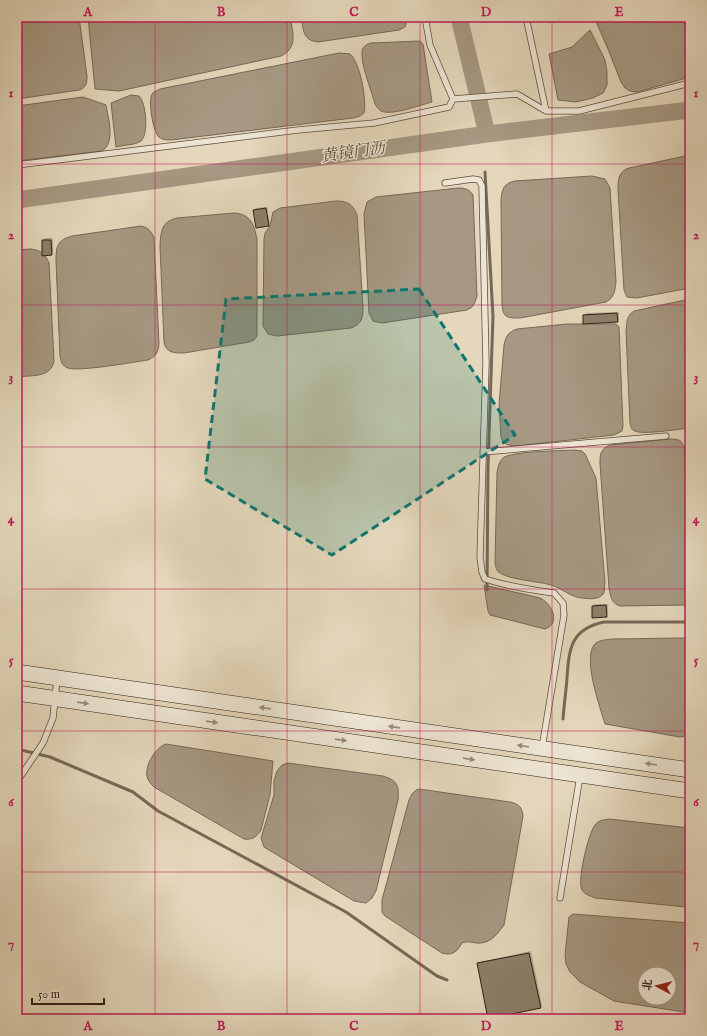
<svg xmlns="http://www.w3.org/2000/svg" width="707" height="1036" font-family="'IM FELL English','Noto Serif SC',serif">
	<style>
		.water { fill: #a69882; stroke: #766856; fill-rule: evenodd }
		.shadow { fill: #0003 }
		.lines { fill: none; stroke-linecap: round; stroke-linejoin: round }
		.stream { stroke: #766856; stroke-width: 3 }
		.river { stroke: #a69882; stroke-width: 17 }
		.building { fill: #8d7f6b; stroke: #2f1f14 }
		.service-casing { stroke: #5c4d3e; stroke-width: 7 }
		.secondary-casing { stroke: #2f1f14; stroke-width: 16 }
		.service { stroke: #ede5d3; stroke-width: 5.5 }
		.secondary { stroke: #ede5d3; stroke-width: 15 }
		.oneway { fill: #988c7d }
		.marked { fill: #0f766e; fill-opacity: 0.2; stroke: #0f766e; stroke-width: 3; stroke-dasharray: 8 5; stroke-linejoin: round }
		.grid { fill: none; stroke: #c2185b; stroke-width: 1; stroke-opacity: 0.55 }
		.labels { text-anchor: middle; dominant-baseline: central; stroke-width: 3; stroke-linejoin: round; paint-order: stroke }
		.water-label { font-size: 16px; font-style: italic; fill: #59493a; stroke: #ede5d3 }
		.neatline { fill: none; stroke: #c2185b; stroke-width: 1.5 }
		.grid-label { font-size: 13px; text-anchor: middle; font-weight: bold; fill: #c2185b }
	</style>
	<rect width="100%" height="100%" fill="#e4d7bb"/>
	<filter id="stains"><feTurbulence type="fractalNoise" baseFrequency=".005" numOctaves="4"/><feColorMatrix values="0 0 0 0 .2 0 0 0 0 .09 0 0 0 0 .02 0 0 0 .5 -.17"/></filter>
	<radialGradient id="worn" r=".72"><stop offset=".6" stop-color="#630" stop-opacity="0"/><stop offset="1" stop-color="#630" stop-opacity=".3"/></radialGradient>
	<!-- water -->
	<path class="water" d="M17,17H79L87,76C87,83 86,88 79,90L17,99Z
		M88,17H290C293,32 298,48 281,56L119,91L95,89Z
		M301,17H408L405,27L399,30L318,42C302,40 304,30 301,17Z
		M594,17H690V77L637,92L630,91L625,88L621,82L608,49Z
		M590,30L605,60L607,72V85L603,93L593,98L576,102L558,100L549,54L572,47Z
		M420,41L423,44L432,102C420,105 392,116 381,111C378,109 377,107 375,104C372,92 358,58 363,48C365,45 368,44 371,43Z
		M339,53L350,54C360,62 367,100 364,113L360,116L353,118L171,140C167,140 163,140 159,137C153,132 148,101 152,94C154,91 157,91 160,89Z
		M131,95L139,96C146,102 149,134 141,141C136,145 123,145 116,147L111,103Z
		M83,97L106,105C108,118 116,142 102,151L17,161V106Z
		M690,155V288L637,298L627,297L624,290L618,189C618,179 619,171 629,168Z
		M592,176L605,179L610,188L616,281C615,290 615,297 606,302L520,318C508,318 503,318 502,305L501,200C502,189 504,183 515,181Z
		M458,188C465,188 469,189 473,195L477,296L475,302L472,307L467,310L382,323L373,321L369,313L364,214L367,202L376,197Z
		M336,201C347,201 353,204 357,215L363,307C363,318 362,324 351,328L277,336L268,334L263,326L264,239L265,233L270,226L273,212L280,208Z
		M234,213C251,214 254,225 257,239V336L254,340L249,342L184,353C174,353 166,353 164,342L160,246C161,231 161,222 177,218Z
		M141,226C149,228 151,231 154,238L159,344C158,353 156,356 148,360C134,362 78,372 68,368C62,366 61,361 60,356L56,261C56,247 57,240 72,236Z
		M30,249C40,250 45,253 49,263L54,361C51,378 32,375 17,377V250Z
		M690,299V428C680,429 642,435 635,431C631,430 631,427 630,423L626,331C627,323 626,316 634,311Z
		M567,324H616L619,327L623,426L622,431L614,435L516,446C508,445 503,445 501,437L499,405L504,345C506,336 508,332 517,329Z
		M671,439C679,439 682,440 684,448L690,540V603L687,605L620,606C611,603 611,597 609,588L600,464C600,455 600,449 610,445Z
		M574,450L582,451L585,454L596,478L605,582L604,593C599,600 590,599 582,598C570,597 562,588 551,585C538,581 510,580 500,573C496,571 496,567 495,563L497,472C498,467 499,462 503,458C511,451 560,451 574,450Z
		M484,585L540,598C551,603 562,623 545,629L490,615L488,611Z
		M683,638L690,639V733L686,736L680,737L605,724C600,707 583,660 594,645C598,640 605,640 611,639Z
		M166,744L273,761L270,795L261,830C257,837 252,840 244,839L154,787C151,784 148,781 147,776C145,765 155,748 166,744Z
		M288,763L383,776C398,781 399,785 398,800L376,891L372,898L366,903L354,901L264,847L261,838L274,795V781L277,771L282,765Z
		M419,789L510,802C519,804 522,807 523,816L504,925C498,933 492,942 481,943C473,944 471,940 462,943C457,952 452,956 442,953L385,916L382,912V900L409,800C411,795 413,791 419,789Z
		M609,819L690,828V907H686L595,898C591,896 585,895 582,890C577,881 588,834 595,825C599,820 603,820 609,819Z
		M573,914L690,923V1013L614,1001L580,982L570,972L566,964L565,955L569,917ZM645,974H669V998H645Z"/>
	<!-- shadow -->
	<path class="shadow" d="M267,207L270,223L268,225L254,210L256,208Z
		M45,238H53V252L51,254L43,240Z
		M619,312V319L617,321L584,315L586,313Z
		M595,604H608V614L606,616L593,606Z
		M531,951L542,1005L540,1007L478,964L480,962Z"/>
	<g class="lines">
		<!-- stream -->
		<path class="stream" d="M485,172L493,316L488,467L487,590
			M563,719C564,705 566,692 567,678C569,648 571,629 604,622H690
			M17,749L50,757L133,792L158,811L346,912L437,976L447,980"/>
		<!-- river -->
		<path class="river" d="M459,17L487,134
			M17,200L487,134L690,110"/>
	</g>
	<!-- building -->
	<path class="building" d="M266,208L269,226L256,228L253,210Z
		M42,240H51L52,255L42,256Z
		M617,313L618,322L583,324V315Z
		M606,605L607,617L592,618V606Z
		M529,953L541,1008L488,1019L477,963Z"/>
	<g class="lines">
		<!-- service casing -->
		<g class="service-casing">
			<path id="service" d="M425,17L430,45L453,99
				M526,17L546,111
				M17,165L298,130L374,123L449,107L453,99L517,94L546,111H579L690,83
				M445,183L473,179L479,180L482,186L486,363L480,557L482,572L485,579C507,586 531,590 554,593L563,603L564,615L542,748
				M483,452L666,436
				M20,777L43,743L53,718L57,679
				M560,898L580,776"/>
		</g>
		<!-- secondary casing -->
		<g class="secondary-casing">
			<path id="secondary" d="M17,672L690,770
				M17,693L690,791"/>
		</g>
		<!-- service -->
		<use href="#service" class="service"/>
		<!-- secondary -->
		<use href="#secondary" class="secondary"/>
	</g>
	<!-- one-way arrows -->
	<defs><path id="oneway-solid" d="M-6-.8H1V-3.2L6.5 0L1 3.2V.8H-6Z"/></defs>
	<g class="oneway">
		<use href="#oneway-solid" transform="translate(83 703) rotate(8)"/>
		<use href="#oneway-solid" transform="translate(265 708) rotate(-172)"/>
		<use href="#oneway-solid" transform="translate(212 722) rotate(8)"/>
		<use href="#oneway-solid" transform="translate(394 727) rotate(-172)"/>
		<use href="#oneway-solid" transform="translate(341 740) rotate(8)"/>
		<use href="#oneway-solid" transform="translate(523 746) rotate(-172)"/>
		<use href="#oneway-solid" transform="translate(469 759) rotate(8)"/>
		<use href="#oneway-solid" transform="translate(651 764) rotate(-171)"/>
	</g>
	<!-- marked area -->
	<path class="marked" d="M419,289L515,435L332,555L205,479L226,299Z"/>
	<!-- grid -->
	<path class="grid" d="M155,17V1019M287,17V1019M420,17V1019M552,17V1019M17,164H690M17,305H690M17,447H690M17,589H690M17,731H690M17,872H690"/>
	<g class="labels">
		<!-- water labels -->
		<g class="water-label">
			<text transform="translate(353 153) rotate(-8)">黄镜门沥</text>
		</g>
	</g>
	<!-- margin -->
	<rect width="707" height="1036" fill="none" stroke="#e4d7bb" stroke-width="44"/>
	<!-- north arrow -->
	<g transform="translate(657 986) rotate(277)"><circle r="19" fill="#ede5d3" stroke="#a19687"/>
	<path d="M0-3L7 15L0 10L-7 15Z" fill="#8f2418"/>
	<text y="-6" font-size="11" font-weight="bold" text-anchor="middle" fill="#2f1f14">北</text>
	</g>
	<!-- scale -->
	<path d="M32 998v6h72v-6" fill="none" stroke="#2f1f14" stroke-width="2"/>
	<text x="38" y="998" font-size="12" fill="#2f1f14" stroke="#ede5d3" stroke-width="3" paint-order="stroke">50 m</text>
	<rect x="22" y="22" width="663" height="992" class="neatline"/>
	<g class="grid-label">
		<text x="88" y="16">A</text>
		<text x="221" y="16">B</text>
		<text x="354" y="16">C</text>
		<text x="486" y="16">D</text>
		<text x="619" y="16">E</text>
		<text x="11" y="97">1</text>
		<text x="696" y="97">1</text>
		<text x="11" y="239">2</text>
		<text x="696" y="239">2</text>
		<text x="11" y="381">3</text>
		<text x="696" y="381">3</text>
		<text x="11" y="523">4</text>
		<text x="696" y="523">4</text>
		<text x="11" y="664">5</text>
		<text x="696" y="664">5</text>
		<text x="11" y="806">6</text>
		<text x="696" y="806">6</text>
		<text x="11" y="948">7</text>
		<text x="696" y="948">7</text>
		<text x="88" y="1030">A</text>
		<text x="221" y="1030">B</text>
		<text x="354" y="1030">C</text>
		<text x="486" y="1030">D</text>
		<text x="619" y="1030">E</text>
	</g>
	<rect width="100%" height="100%" filter="url(#stains)"/>
	<rect width="100%" height="100%" fill="url(#worn)"/>
</svg>
